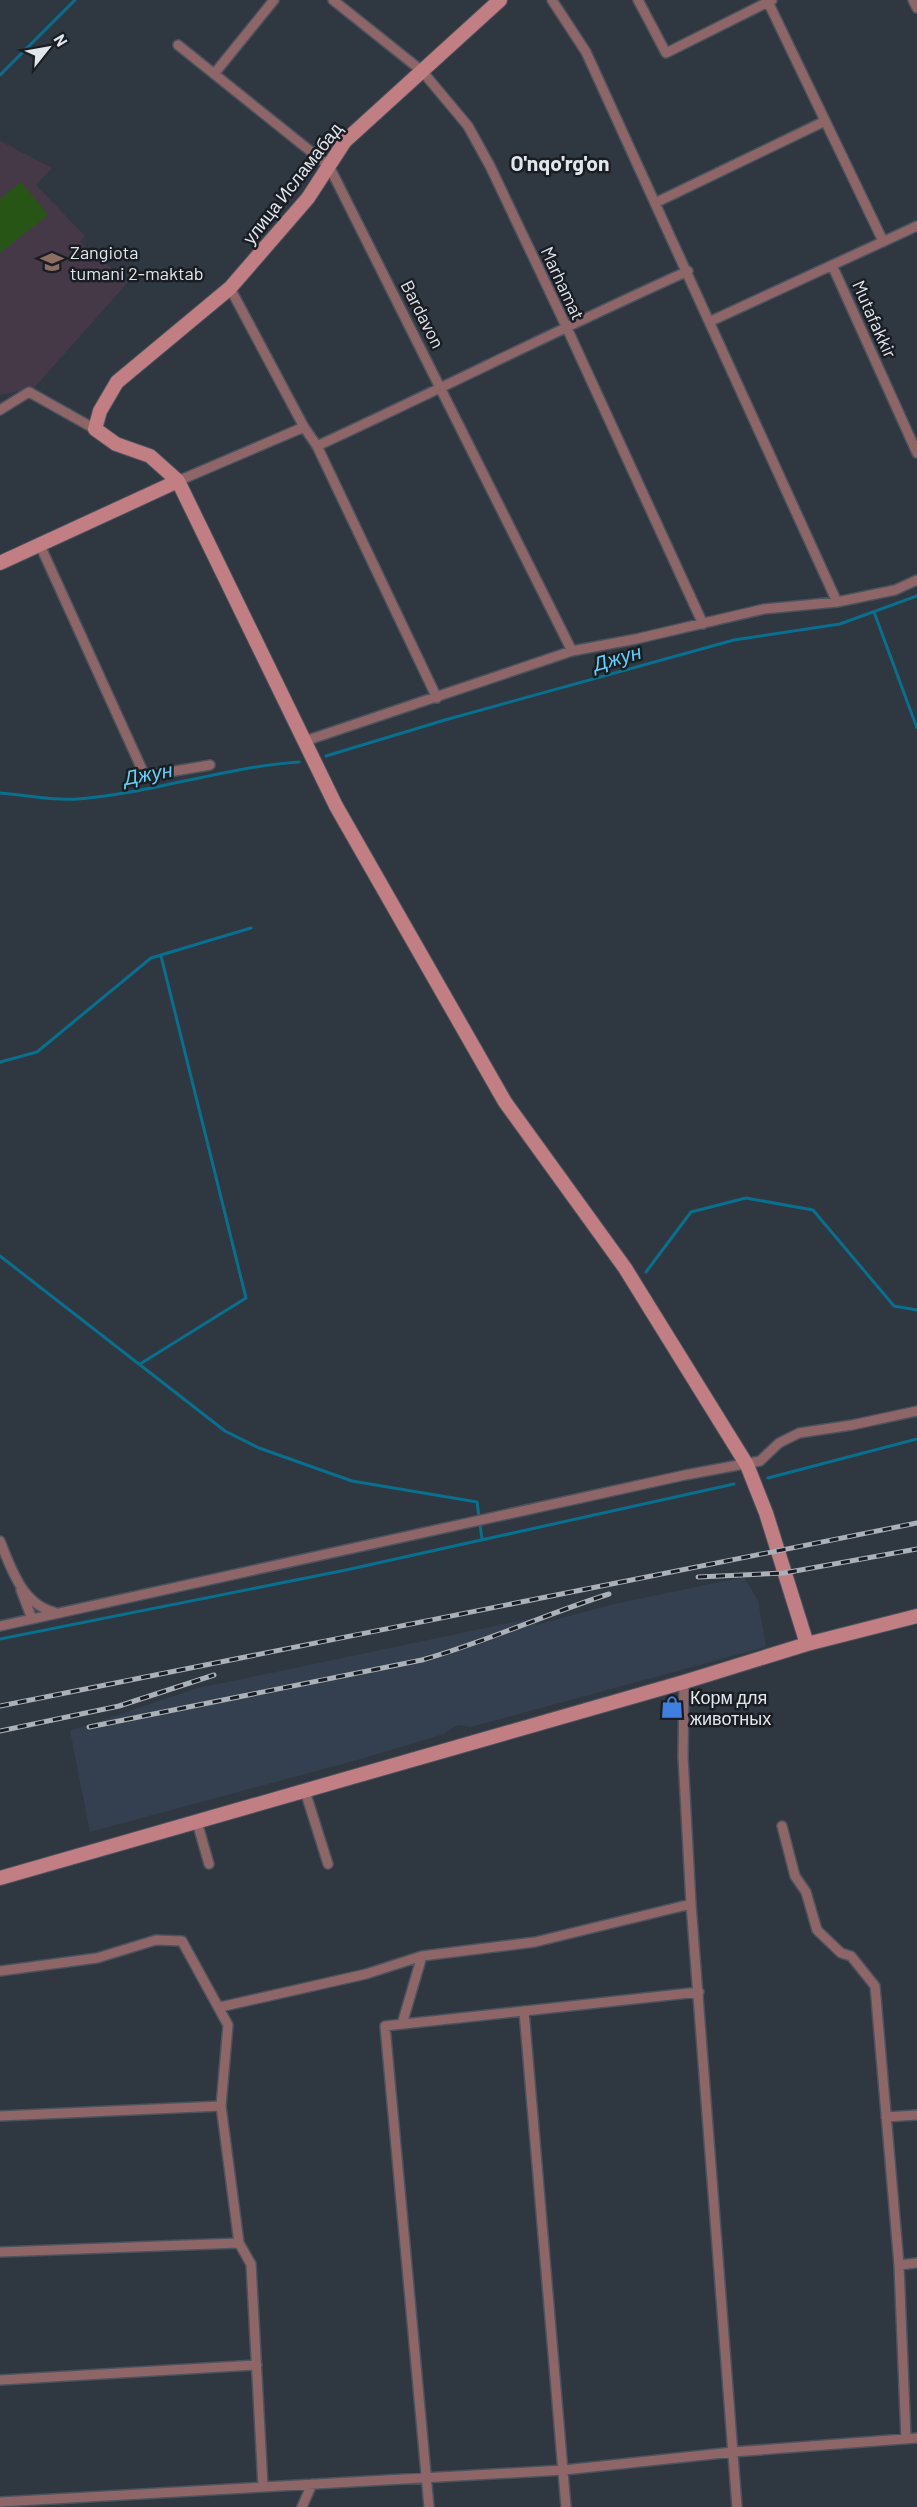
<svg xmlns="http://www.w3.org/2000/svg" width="917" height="2507" font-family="Barlow,sans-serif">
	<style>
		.built { fill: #343f4f }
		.education { fill: #453948 }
		.green { fill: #265516 }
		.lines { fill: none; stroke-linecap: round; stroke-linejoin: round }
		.stream { stroke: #08708f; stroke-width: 3 }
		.street-casing { stroke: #4b535d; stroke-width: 12 }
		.secondary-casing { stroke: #4b535d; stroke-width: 16 }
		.street { stroke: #8f6668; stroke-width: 9 }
		.secondary { stroke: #c17f83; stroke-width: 14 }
		.rail-casing { stroke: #abb1b9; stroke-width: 5 }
		.rail { stroke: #1a1e23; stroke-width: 3; stroke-dasharray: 9; stroke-linecap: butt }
		.labels { text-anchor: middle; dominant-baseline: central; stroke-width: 5; stroke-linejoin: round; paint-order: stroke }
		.street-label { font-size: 18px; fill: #e1e6ed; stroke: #1a1e23 }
		.poi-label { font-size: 18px; fill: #e1e6ed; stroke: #1a1e23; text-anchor: start }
		.water-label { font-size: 20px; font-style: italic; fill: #5fd1fc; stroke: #1a1e23 }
		.quarter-label { font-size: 21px; font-weight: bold; fill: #e1e6ed; stroke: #1a1e23 }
	</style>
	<rect width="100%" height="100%" fill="#2f3741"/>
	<!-- built -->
	<path class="built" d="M744,1577L758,1600L766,1647L471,1727L458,1725L444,1734L361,1759L90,1832L70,1731L194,1689L533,1618L536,1625L614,1604Z"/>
	<!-- education -->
	<path class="education" d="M0,141L52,168L36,185L85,236L80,242L128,282L34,388L0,395Z"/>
	<!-- green -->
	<path class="green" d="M21,182L48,215L0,253V199Z"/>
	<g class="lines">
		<!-- stream -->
		<path class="stream" d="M0,75L75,0
			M874,612L917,728
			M326,756L445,720L734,640L840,624L917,596
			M0,793C25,795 53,801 78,799C153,793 225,767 299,762
			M0,1062L37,1052L151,958L251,928
			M0,1256L225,1431L259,1448L352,1481L477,1502L482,1539
			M646,1272L691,1212L746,1198L813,1210L894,1306L917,1310
			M140,1364L246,1298L161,956
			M768,1478L917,1439
			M0,1639L346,1570L734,1484"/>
		<!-- street casing -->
		<g class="street-casing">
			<path id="street" d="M333,0L422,71L468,126L490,166L566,326L703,624
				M552,0L586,52L837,602
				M638,0L666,53L772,0
				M913,0L917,8
				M768,2L883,241
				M178,45L329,166L572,651
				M214,74L274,0
				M655,203L825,121
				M832,265L917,453
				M230,288L304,427L317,446L437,698
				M711,321L917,226
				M0,410L29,392L95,429
				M317,446C441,389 563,327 688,271
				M178,481L304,427
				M39,543L145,776L210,765
				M305,741L572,651L636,639L764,609L837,602L895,590L917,580
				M0,1541C11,1568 22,1604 54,1612
				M21,1590L32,1619
				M0,1626L685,1475L760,1461L779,1443L799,1433L852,1425L917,1411
				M684,1682L683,1757L691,1904L737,2507
				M305,1791L328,1864
				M197,1822L209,1864
				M782,1826L795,1876L806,1892L817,1930L841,1953L851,1956L875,1986L899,2265L906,2439
				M0,1971L97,1958L156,1940L182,1941L228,2025L221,2106L239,2243L251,2264L263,2487
				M220,2007L366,1974L422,1956L535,1942L691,1904
				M524,2011L566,2507
				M402,2024L422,1956
				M0,2116L221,2106
				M886,2117L917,2115
				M0,2252L239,2243
				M899,2265L917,2263
				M0,2380L257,2365
				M0,2502L564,2470L733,2452L917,2438
				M302,2507L312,2484
				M429,2507L385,2026L699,1992"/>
		</g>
		<!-- secondary casing -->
		<g class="secondary-casing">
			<path id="secondary" d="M500,0L345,141L308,198L230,288L117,382L100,411L95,429L116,444L150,456L178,481L336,806L505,1102L625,1268L747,1465L766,1513L807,1644
				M0,563L178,481
				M0,1878L684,1682L807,1644L917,1616"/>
		</g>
		<!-- street -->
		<use href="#street" class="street"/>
		<!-- secondary -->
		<use href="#secondary" class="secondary"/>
		<!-- rail casing -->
		<g class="rail-casing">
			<path id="rail" d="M698,1577L784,1573L917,1549
				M0,1706L917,1523
				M89,1727L422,1660C486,1642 546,1614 609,1594
				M0,1731L119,1706L214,1675"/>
		</g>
		<!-- rail -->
		<use href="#rail" class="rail"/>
	</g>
	<!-- icons -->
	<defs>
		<g id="school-bare" transform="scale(1.8)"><path d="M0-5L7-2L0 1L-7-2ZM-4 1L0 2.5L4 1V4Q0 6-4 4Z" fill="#8d6e63" stroke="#1a1e23" stroke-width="2.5" paint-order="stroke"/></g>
		<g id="shop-bare" transform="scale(1.8)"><path d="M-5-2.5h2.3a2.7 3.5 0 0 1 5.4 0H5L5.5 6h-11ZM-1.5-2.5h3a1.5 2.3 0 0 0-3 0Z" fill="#3f7fe0" stroke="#1a1e23" stroke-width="2.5" paint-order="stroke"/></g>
	</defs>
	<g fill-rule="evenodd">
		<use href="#school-bare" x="52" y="262"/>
		<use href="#shop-bare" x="672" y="1707"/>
	</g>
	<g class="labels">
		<!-- street labels -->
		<g class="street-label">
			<text transform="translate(292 183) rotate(-52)">улица Исламабад</text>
			<text transform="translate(563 283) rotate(65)">Marhamat</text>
			<text transform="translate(423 314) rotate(63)">Bardavon</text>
			<text transform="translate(875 319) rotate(66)">Mutafakkir</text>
		</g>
		<!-- poi labels -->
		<g class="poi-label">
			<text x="70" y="252">Zangiota<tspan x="70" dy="21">tumani 2-maktab</tspan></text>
			<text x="690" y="1697">Корм для<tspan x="690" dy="21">животных</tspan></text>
		</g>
		<!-- water labels -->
		<g class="water-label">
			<text transform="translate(617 657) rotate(-16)">Джун</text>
			<text transform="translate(148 773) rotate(-10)">Джун</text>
		</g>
		<!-- quarter labels -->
		<g class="quarter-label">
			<text x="560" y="162">O'nqo'rg'on</text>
		</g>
	</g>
	<!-- north arrow -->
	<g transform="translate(48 48) rotate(59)" stroke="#1a1e23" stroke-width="4.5" paint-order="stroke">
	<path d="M0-4.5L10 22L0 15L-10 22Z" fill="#e1e6ed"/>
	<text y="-9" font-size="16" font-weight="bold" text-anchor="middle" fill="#e1e6ed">N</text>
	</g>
</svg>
